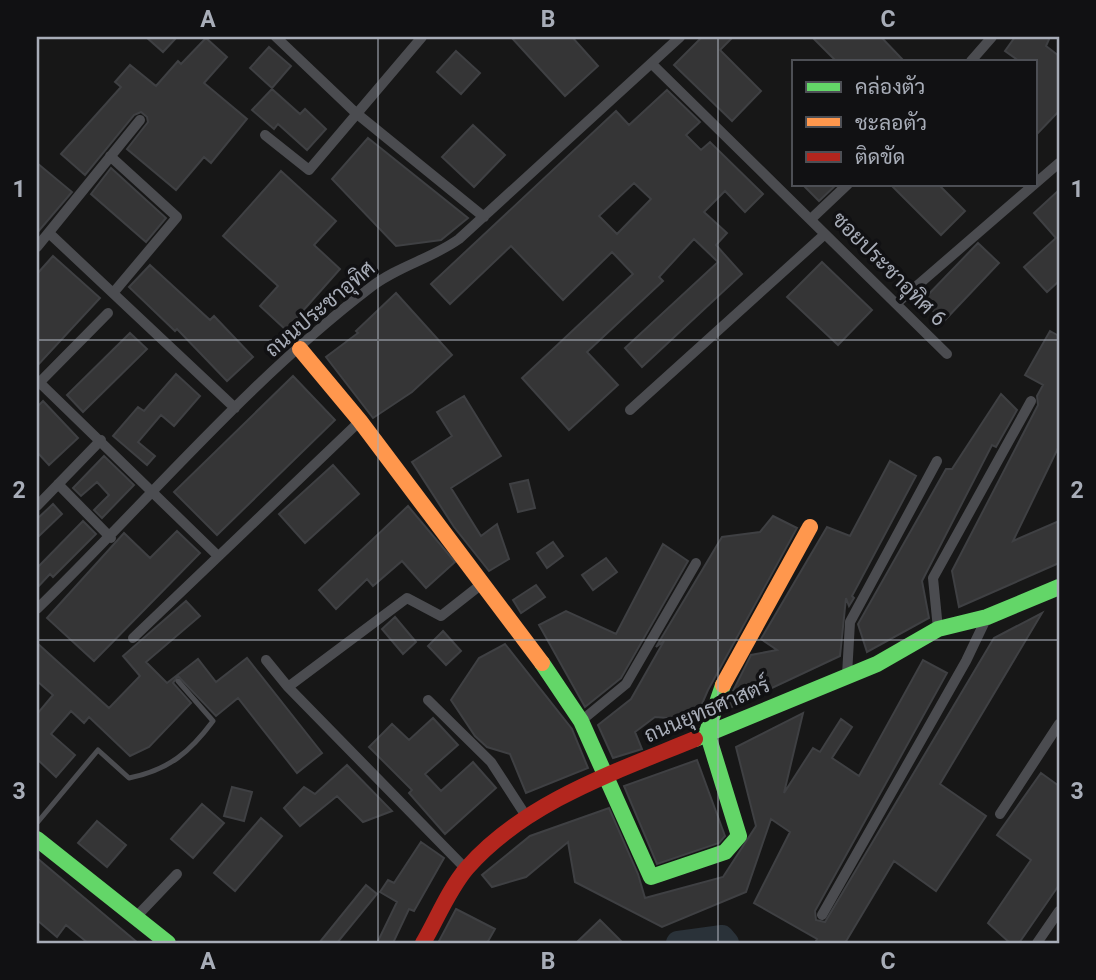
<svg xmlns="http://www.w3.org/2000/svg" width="1096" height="980" font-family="Roboto,Sarabun,sans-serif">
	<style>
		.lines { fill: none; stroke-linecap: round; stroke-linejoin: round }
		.river { stroke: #2a3239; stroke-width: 24 }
		.building { fill: #353536; stroke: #3f4043; stroke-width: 2; fill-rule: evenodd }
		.lane { stroke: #4b4c50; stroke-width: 5 }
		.street { stroke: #4b4c50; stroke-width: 10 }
		.fast { stroke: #63d668; stroke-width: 16 }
		.slow { stroke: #ff974d; stroke-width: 16 }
		.jam { stroke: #b3261e; stroke-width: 16 }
		.grid { fill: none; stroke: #a8adb8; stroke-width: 2; stroke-opacity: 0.55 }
		.labels { text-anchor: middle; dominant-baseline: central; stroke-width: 7; stroke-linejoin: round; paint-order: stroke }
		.street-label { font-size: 21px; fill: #a8adb8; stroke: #111113 }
		.neatline { fill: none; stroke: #a8adb8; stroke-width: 2.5 }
		.grid-label { font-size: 23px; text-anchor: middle; font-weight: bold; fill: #a8adb8 }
	</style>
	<rect width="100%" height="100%" fill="#171717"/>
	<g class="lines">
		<!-- river -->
		<path class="river" d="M678,943L722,937L727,943"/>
	</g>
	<!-- building -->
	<path class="building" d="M146,37H177L163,52Z
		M511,37H572L598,66L565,96Z
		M702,37H733L720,50L761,91L732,121L674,65Z
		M812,37H881L904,61H836Z
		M1015,37H1050L1046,46L1059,56V111L1035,136V61H1019L1005,51Z
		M206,38L227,57L204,83L247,119L211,163L204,157L176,190L127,149L148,122L147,117L141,112L134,115L85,175L61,154L121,87L115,82L130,65L156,86L178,61L181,64Z
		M269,47L291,66L272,88L250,68Z
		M456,51L480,73L461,94L437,72Z
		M272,89L300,114L305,109L326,129L307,150L278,124L274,129L252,110Z
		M667,90L700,122L686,135L701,150L710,142L763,194L745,212L725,191L704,212L727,233L716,245L742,274L642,367L625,348L718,262L694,239L659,277L663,281L587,352L618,385L569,430L522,378L633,274L612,252L563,300L511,246L450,304L431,284L616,111L629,125ZM634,183L651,199L617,234L599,216Z
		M473,125L505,155L474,187L442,157Z
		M368,138L468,218L441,240L396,246L332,179Z
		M37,163L72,192L37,233Z
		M111,168L166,218L146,242L91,194Z
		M281,171L336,221L314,245L340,269L286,330L260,306L278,286L223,236Z
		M802,184H837L819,201Z
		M890,184H938L965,211L941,235Z
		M1059,190V281L1047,292L1024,267L1056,238L1034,213Z
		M978,243L999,263L944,321L922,301Z
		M53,256L100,298L37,366V274Z
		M822,262L872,310L838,345L787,297Z
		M150,265L210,320L214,316L253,357L227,381L177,329L175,331L129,287Z
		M396,293L452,355L412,392L373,418L326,357L358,333L356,331Z
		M1050,331L1059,336V446L1013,541L1059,521V563L959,607L952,571L1038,405L1037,396L1043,385L1025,375Z
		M130,333L147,349L83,412L67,395Z
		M176,374L200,396L174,426L161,415L138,442L155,456L147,465L113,436L138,407L144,411Z
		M293,376L335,420L217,535L174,492Z
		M1001,394L1017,410L996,447L992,445L922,581L929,618L867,652L858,624L946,469H952Z
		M464,396L501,456L451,488L481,536L497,524L509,559L489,571L454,527L412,462L452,436L437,412Z
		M43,401L78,438L49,465L37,452V407Z
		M104,456L134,485L102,518L94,510L109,495L97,482L81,496L73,488Z
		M890,461L916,476L852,596L854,598L849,606L846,598L840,656L723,711L751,655L777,650L761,639L827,527L850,536Z
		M333,465L359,494L305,543L279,514Z
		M528,480L535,508L518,512L510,484Z
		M53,504L62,514L37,538V519Z
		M408,506L455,562L426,588L402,561L373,586L367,579L336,609L319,590Z
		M773,516L797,528L708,690L695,720L655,717L635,732L642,749L613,758L598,725L631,699L664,641L656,647L722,537L760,532Z
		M83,521L96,534L53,577L50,574L37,588V568Z
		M177,531L200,553L94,661L47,618L124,533L150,558Z
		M553,542L563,556L547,568L537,553Z
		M663,544L688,561L621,678L585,707L539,625L566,611L616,634Z
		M606,558L617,572L593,590L582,575Z
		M536,585L545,597L521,613L513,600Z
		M186,601L200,616L146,662L167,683L198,659L216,682L247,658L322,753L297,773L238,698L216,716L178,676L173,683L191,703L149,747L130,756L89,717L84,723L71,711L51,734L75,755L56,777L37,759V714L53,695L37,681V643L109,708L140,676L123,656Z
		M1042,613L940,784L986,816L936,891L894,861L845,943H815L817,939L754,903L790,832L771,819L746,892L662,927L575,882L568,842L526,877L492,887L482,875L530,836L609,808L638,874L645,898L723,877L756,826L736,747L803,713L784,793L813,748L820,752L841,719L852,727L832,758L859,776L923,660L947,673L815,911L816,920L825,922L994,638Z
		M395,617L416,642L403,654L382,629Z
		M443,631L461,651L446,665L428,646Z
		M505,644L572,729L588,768L526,793L510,754L487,747L475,736L451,700L479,658Z
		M433,718L458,745L425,774L441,791L473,762L496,788L445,834L409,793L412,790L369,747L392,724L409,740Z
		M697,760L725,836L719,843L657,864L624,786Z
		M347,765L392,811L363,822L337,796L300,826L284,808L304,787L315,794Z
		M1041,773L1059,786V885L1019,943H1010L988,923L1031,860L997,835Z
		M232,787L252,792L244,821L224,816Z
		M202,804L224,823L193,858L171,839Z
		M261,818L282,836L235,891L214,873Z
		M97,821L126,845L107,867L78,843Z
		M421,842L444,858L414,911L409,909L393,943H377L397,902L380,892L388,880L394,883Z
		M37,858L138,943H88L66,925L57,937L37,920Z
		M366,885L377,894L337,943H319Z
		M456,909L495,929L487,943H438Z
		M600,920L623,943H576Z"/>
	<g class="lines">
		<!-- lane -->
		<path class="lane" d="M37,823L98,750L129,778C169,770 190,752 213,721L178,681"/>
		<!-- street -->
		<path class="street" d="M276,37L356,113L484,217
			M971,61L992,37
			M652,64L947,354
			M265,135L309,170L422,37
			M110,156L177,217L114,292
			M811,219L848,184
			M49,233L235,408
			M37,247L140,120
			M897,303L1059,163
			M40,383L217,555
			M37,385L108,313
			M630,410L825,234
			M58,484L111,538
			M37,506L101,440
			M37,609C147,502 248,381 371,287C398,266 431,259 459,239L680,37
			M938,629L933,578L1031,401
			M133,638L360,421
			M266,660L288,687
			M847,675L850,622L937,461
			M428,700L491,762L526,816
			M581,721L626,684L696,563
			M1000,814L1059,724
			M466,869L288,687L407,598L441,616L483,583
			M822,915L966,661L987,617
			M136,917L177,874
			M1037,943L1059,911"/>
		<!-- fast -->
		<path class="fast" d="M542,663L581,721L651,877L725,852L739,836L707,732L723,685
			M695,739L877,664L938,629L987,617L1059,587
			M37,839L168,943"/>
		<!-- slow -->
		<path class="slow" d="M300,349L360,421L542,663
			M723,685L810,527"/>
		<!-- jam -->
		<path class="jam" d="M423,943C437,919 449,889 467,868C525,802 615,772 695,739"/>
	</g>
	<!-- grid -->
	<path class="grid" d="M378,37V943M718,37V943M37,340H1059M37,640H1059"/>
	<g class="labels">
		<!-- street labels -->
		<g class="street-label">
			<text transform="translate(889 269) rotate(45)">ซอยประชาอุทิศ 6</text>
			<text transform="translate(320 309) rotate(-40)">ถนนประชาอุทิศ</text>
			<text transform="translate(707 710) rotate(-23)">ถนนยุทธศาสตร์</text>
		</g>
	</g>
	<!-- border -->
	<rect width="1096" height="980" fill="none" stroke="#111113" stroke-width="77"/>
	<!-- legend -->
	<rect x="792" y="60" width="245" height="126" fill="#111113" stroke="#4d4f55" stroke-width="2"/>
	<rect x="806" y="82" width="35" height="10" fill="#63d668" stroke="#4d4f55" stroke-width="2"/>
	<text x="855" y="94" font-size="21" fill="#a8adb8">คล่องตัว</text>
	<rect x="806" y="117" width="35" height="10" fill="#ff974d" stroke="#4d4f55" stroke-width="2"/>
	<text x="855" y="130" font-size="21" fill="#a8adb8">ชะลอตัว</text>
	<rect x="806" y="152" width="35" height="10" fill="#b3261e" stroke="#4d4f55" stroke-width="2"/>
	<text x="855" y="164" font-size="21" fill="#a8adb8">ติดขัด</text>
	<rect x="38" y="38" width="1020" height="904" class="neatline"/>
	<g class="grid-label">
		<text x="208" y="27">A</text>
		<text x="548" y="27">B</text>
		<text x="888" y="27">C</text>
		<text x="19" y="197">1</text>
		<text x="1077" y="197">1</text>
		<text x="19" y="498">2</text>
		<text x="1077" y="498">2</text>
		<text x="19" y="799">3</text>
		<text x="1077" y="799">3</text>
		<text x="208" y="969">A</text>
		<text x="548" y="969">B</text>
		<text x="888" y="969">C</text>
	</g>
</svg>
